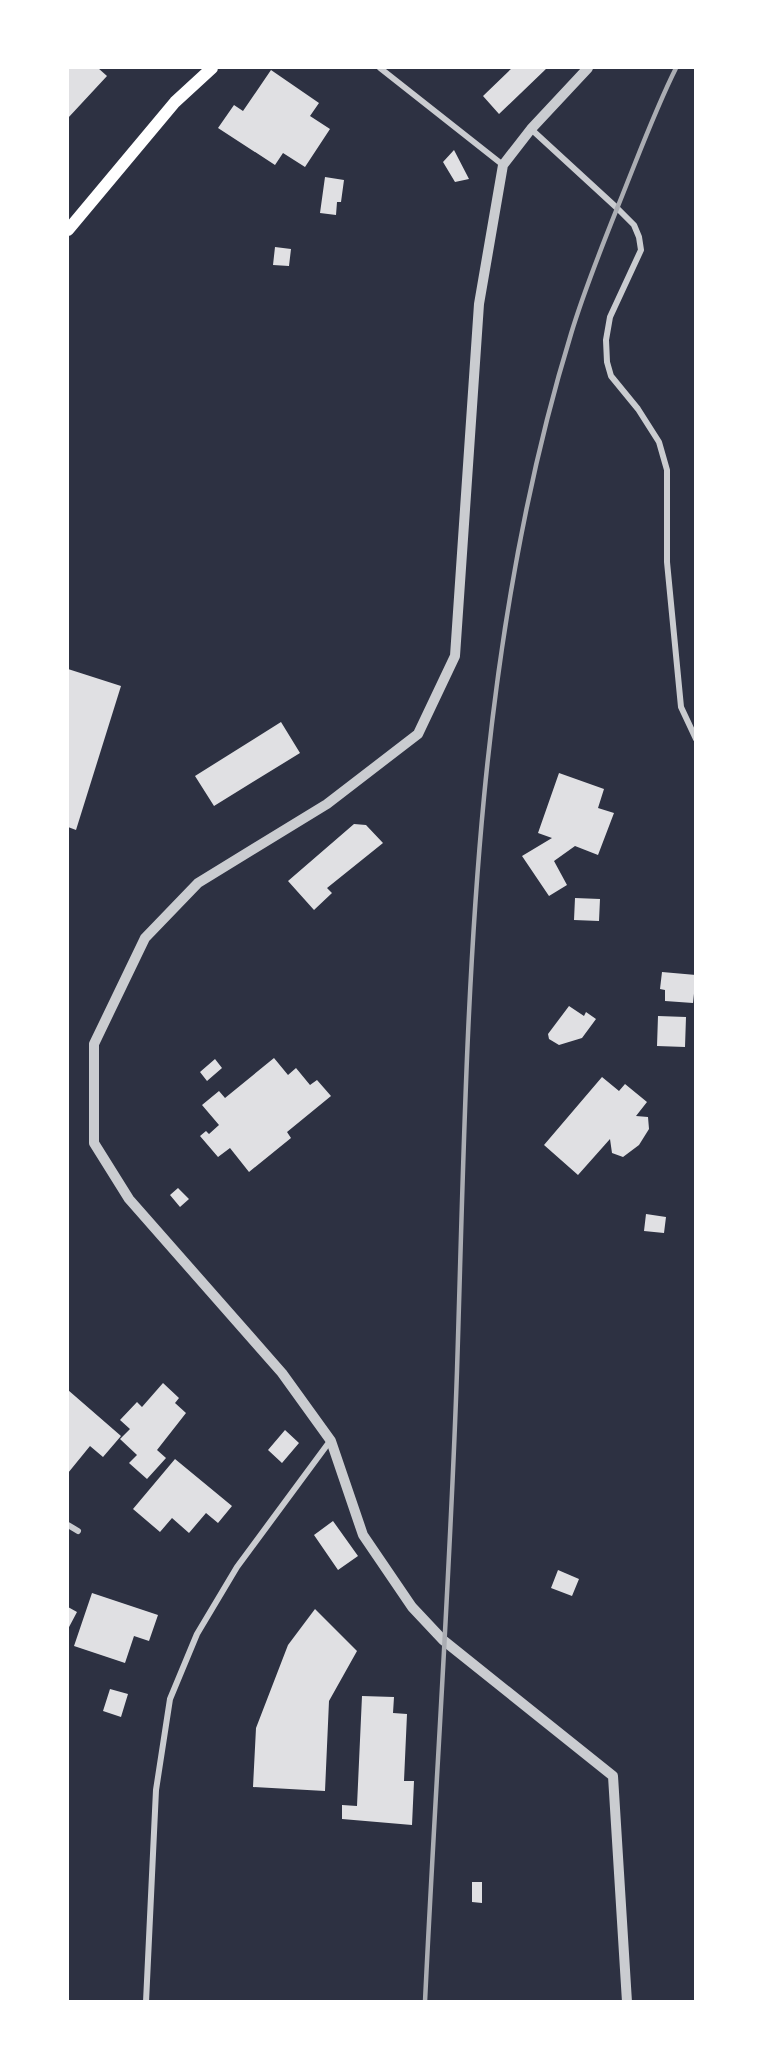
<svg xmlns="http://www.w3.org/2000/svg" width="763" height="2069" font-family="Figtree,sans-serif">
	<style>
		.building { fill: #e0e0e3 }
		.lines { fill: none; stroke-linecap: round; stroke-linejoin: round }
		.minor { stroke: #caccd0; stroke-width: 6 }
		.tertiary { stroke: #caccd0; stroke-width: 10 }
		.secondary { stroke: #fff; stroke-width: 12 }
		.rail { stroke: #abadb3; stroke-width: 4.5 }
	</style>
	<rect width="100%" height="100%" fill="#2d3142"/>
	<!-- building -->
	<path class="building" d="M68,68H98L107,76L68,118Z
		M512,68H547L499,114L483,96Z
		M271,70L319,103L310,116L330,129L305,167L283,153L275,165L218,128L234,105L243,111Z
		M454,150L469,179L455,182L443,162Z
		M325,177L344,180L341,202H337L336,215L320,213Z
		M275,247L291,249L289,266L273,265Z
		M68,669L121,686L76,830L68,827Z
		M281,722L300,753L214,806L195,776Z
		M559,773L604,789L598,808L614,813L598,855L575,846L554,861L567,885L549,896L522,856L552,838L538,833Z
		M354,824L366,825L383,843L327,888L332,893L314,910L288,881Z
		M575,898L600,899L599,921L574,920Z
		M662,972L696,975L693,1003L665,1001V990L660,989Z
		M569,1006L584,1016L586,1012L596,1019L582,1038L559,1045L549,1039L548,1034Z
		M658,1016L686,1017L685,1047L657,1046Z
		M274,1058L288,1075L296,1068L310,1085L317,1080L331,1096L287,1132L291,1138L249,1172L230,1148L218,1157L200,1136L206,1131L209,1134L219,1125L202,1105L219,1091L225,1098Z
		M215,1059L222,1068L207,1081L200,1072Z
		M602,1077L619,1091L625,1084L647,1102L636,1116L648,1117L649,1129L639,1145L623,1157L612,1153L610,1139L578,1175L544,1145Z
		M178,1188L189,1199L180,1207L170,1195Z
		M646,1214L666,1217L664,1233L644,1231Z
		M163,1383L179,1398L175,1403L186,1413L157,1450L166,1458L147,1479L129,1463L137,1455L120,1439L130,1429L120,1420L137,1402L142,1407Z
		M68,1390L121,1436L103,1457L90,1446L68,1473Z
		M285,1430L299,1443L282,1463L268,1450Z
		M175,1459L232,1506L218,1523L206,1513L189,1533L172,1518L160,1532L133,1509Z
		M333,1521L358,1556L338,1570L314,1535Z
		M558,1570L579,1579L572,1596L551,1588Z
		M92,1593L158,1615L149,1641L134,1636L125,1663L74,1646Z
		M68,1607L77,1612L68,1629Z
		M315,1609L357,1651L329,1701L325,1791L253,1787L256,1728L288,1645Z
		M110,1689L128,1694L121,1717L103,1711Z
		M362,1696L394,1697L393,1713L407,1714L404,1781H414L412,1825L342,1819V1805L357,1806Z
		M472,1882H482V1903L472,1902Z"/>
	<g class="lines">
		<!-- minor -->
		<path class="minor" d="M380,68L503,165
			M531,129L617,208L634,225L639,237L641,250L610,317L606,340L607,362L611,376L638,409L659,442L667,470V562L681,707L696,739
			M68,1525L78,1531
			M146,2002L156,1790L170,1699L197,1634L237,1567L330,1441"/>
		<!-- tertiary -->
		<path class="tertiary" d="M588,68L531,129L503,165L479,304L455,656L418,734L327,804L198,883L145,938L94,1044V1143L129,1199L282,1373L331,1441L363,1535L412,1607L443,1640L613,1776L627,2002"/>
		<!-- secondary -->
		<path class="secondary" d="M68,230L175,102L212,68"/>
		<!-- rail -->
		<path class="rail" d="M425,2002C435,1791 450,1581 457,1371C468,1024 468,669 571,334C586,284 607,234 626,186C642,146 657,106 676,68"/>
	</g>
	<!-- border -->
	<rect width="763" height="2069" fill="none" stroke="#ffffff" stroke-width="138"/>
</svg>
